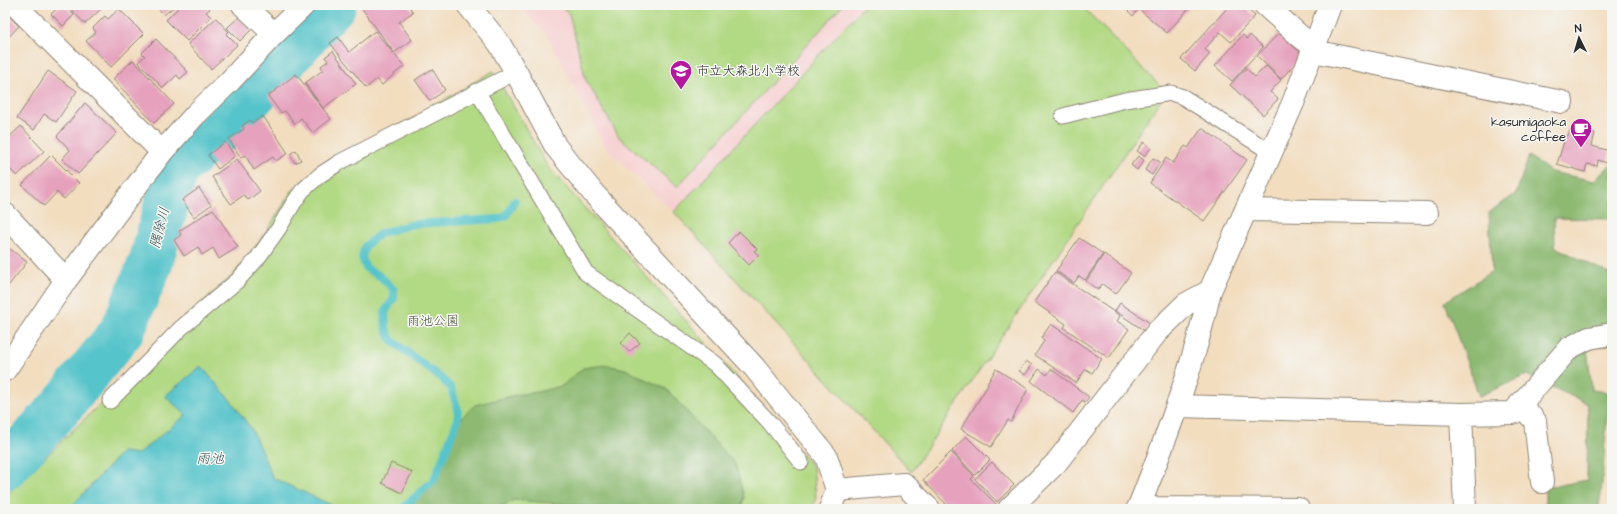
<svg xmlns="http://www.w3.org/2000/svg" width="1617" height="514" font-family="'Architects Daughter','Klee One',sans-serif">
	<style>
		.built { fill: #f7cfd0 }
		.green { fill: #b2d984; stroke: #6e8258 }
		.forest { fill: #8db972; stroke: #5c724e }
		.water { fill: #57c4cb; stroke: #41787b }
		.lines { fill: none; stroke-linecap: round; stroke-linejoin: round }
		.stream { stroke: #57c4cb; stroke-width: 8 }
		.river { stroke: #57c4cb; stroke-width: 45 }
		.building { fill: #e6a2bd }
		.service-casing { stroke: #8e8475; stroke-width: 17 }
		.minor-casing { stroke: #8e8475; stroke-width: 24 }
		.tertiary-casing { stroke: #8e8475; stroke-width: 24 }
		.service { stroke: #fff; stroke-width: 15 }
		.minor { stroke: #fff; stroke-width: 22 }
		.tertiary { stroke: #fff; stroke-width: 22 }
		.labels { text-anchor: middle; dominant-baseline: central; stroke-width: 3; stroke-linejoin: round; paint-order: stroke }
		.poi-label { font-size: 13px; fill: #2b2b2b; stroke: #f6f6f2; text-anchor: start }
		.park-label { font-size: 13px; fill: #4d5641; stroke: #f6f6f2 }
		.water-label { font-size: 14px; font-style: italic; fill: #38595b; stroke: #f6f6f2 }
	</style>
	<rect width="100%" height="100%" fill="#f6f6f2"/>
	<filter id="ink" filterUnits="userSpaceOnUse"><feTurbulence type="fractalNoise" baseFrequency=".025" numOctaves="2"/><feDisplacementMap in="SourceGraphic" scale="8" xChannelSelector="R" yChannelSelector="G"/><feConvolveMatrix kernelMatrix="1 2 1 2 8 2 1 2 1" color-interpolation-filters="sRGB"/></filter>
	<filter id="wash" filterUnits="userSpaceOnUse"><feTurbulence type="fractalNoise" baseFrequency=".012" numOctaves="4" result="noise"/><feDisplacementMap in="SourceGraphic" scale="16" xChannelSelector="R" yChannelSelector="G"/><feGaussianBlur stdDeviation="0.9" result="paint"/><feColorMatrix in="noise" values="0 0 0 0 0 0 0 0 0 0 0 0 0 0 0 0 0 1.4 0 .05"/><feComposite in="paint" operator="in"/></filter>
	<g filter="url(#wash)">
		<rect width="100%" height="100%" fill="#f2ddbf"/>
		<!-- built -->
		<path class="built" d="M517,5H865L674,212L606,148L547,35Z"/>
		<!-- green -->
		<path class="green" d="M560,5H843L677,187L619,137L586,80L569,14Z
			M865,5H1081L1166,92L911,472L674,212Z
			M493,71L548,167L725,364L813,467L816,498L812,509H5V497L103,401L174,327L232,276L267,231L291,192L317,170L419,115Z"/>
		<!-- forest -->
		<path class="forest" d="M1529,156L1551,172L1594,181L1612,163V219L1554,218L1555,247L1612,275V344L1587,349L1592,390L1612,393V415L1607,416L1601,495L1598,509H1545V488L1587,480L1588,404L1527,375L1479,396L1445,302L1492,271L1489,212L1516,194Z
			M606,365L625,369L666,389L735,464L744,497L741,509H601L575,505L514,500L497,509H411L410,507L436,480L452,443L461,418L475,405L516,395L537,392L562,386L583,368Z"/>
		<!-- water -->
		<path class="water" d="M201,366L232,402L252,430L273,478L340,509H69L122,452L138,454L186,415L165,396Z"/>
		<g class="lines">
			<!-- stream -->
			<path class="stream" d="M403,509L405,506L434,480L457,422L458,410L451,388L441,378L391,340L386,328L385,312L394,298V290L381,277L366,268L362,258L365,246L381,233L414,224L498,219L506,216L515,201"/>
			<!-- river -->
			<path class="river" d="M5,468L61,407L122,331L151,262L176,169L226,126L334,5"/>
		</g>
		<g id="blocks">
			<!-- building -->
			<path class="building" d="M61,5H64L74,15L63,26L51,14Z
				M67,5H105L85,24Z
				M155,5H176L164,15Z
				M181,5H206L210,9L206,12L211,17L187,41L166,20Z
				M364,5H408L413,12L399,22L412,40L394,53L361,7Z
				M1134,5L1139,9L1133,16L1128,11Z
				M1144,5H1192L1167,33L1140,10Z
				M1230,5H1242L1255,16L1231,42L1220,32L1205,49L1210,54L1195,71L1181,59Z
				M119,9L144,34L111,67L86,41L96,32L93,28L105,16L108,19Z
				M5,12L19,26L5,41Z
				M240,16L253,28L240,41L227,28Z
				M216,18L229,32L226,34L237,45L211,69L188,44Z
				M375,31L404,66L382,85L377,79L366,88L330,43L338,37L349,52Z
				M1279,33L1303,55L1281,79L1257,56Z
				M1243,35L1247,39L1250,35L1263,47L1232,81L1215,66Z
				M156,39L188,72L180,79L177,75L163,88L138,62L145,56L142,53Z
				M333,51L356,84L323,108L305,83L323,70L321,66L328,61L325,57Z
				M133,60L174,104L154,123L113,79Z
				M1266,66L1281,80L1270,92L1278,99L1263,115L1230,85L1246,68L1255,77Z
				M432,69L445,90L430,101L415,80Z
				M48,71L77,91L56,122L44,114L34,130L17,118Z
				M296,74L331,119L313,133L301,118L295,124L285,111L281,113L268,96Z
				M85,103L117,133L78,174L62,159L70,150L57,136Z
				M263,116L288,153L276,161L273,157L254,170L245,155L241,158L229,139L244,129L242,126L250,120L252,123Z
				M21,126L44,151L17,176L8,167L5,170V141Z
				M1571,127L1595,133L1592,146L1610,151L1607,163L1598,160L1597,166L1587,164L1585,172L1557,164L1566,135L1568,136Z
				M1202,128L1247,160L1204,221L1150,183L1166,158L1173,163L1185,146L1188,148Z
				M225,142L235,156L218,169L208,155Z
				M1144,142L1151,148L1144,156L1137,151Z
				M296,150L301,160L295,163L290,154Z
				M51,155L79,183L64,199L57,192L44,206L22,185Z
				M1138,156L1144,160L1137,170L1131,165Z
				M1153,158L1160,162L1152,175L1145,170Z
				M237,159L260,191L248,200L244,195L231,204L212,177Z
				M199,188L211,205L194,217L182,200Z
				M213,209L238,247L219,259L213,248L202,255L198,247L184,256L174,240L181,235L179,231Z
				M739,231L757,249L754,251L759,255L749,265L728,243Z
				M1079,238L1103,254L1085,280L1079,276L1074,283L1056,271Z
				M5,245L27,262L5,290Z
				M1104,254L1131,273L1116,294L1102,284L1098,290L1086,281Z
				M1055,272L1120,316L1117,321L1129,329L1109,358L1064,328L1066,324L1034,302Z
				M1120,303L1150,323L1145,331L1115,311Z
				M1051,324L1102,359L1092,373L1086,369L1076,383L1035,355L1044,341L1041,338Z
				M630,333L640,343L629,352L621,343Z
				M1026,361L1032,365L1025,375L1019,371Z
				M996,369L1028,389L1011,422L1008,420L991,447L961,429L988,385L987,384Z
				M1039,369L1047,375L1051,369L1089,397L1085,402L1082,400L1073,413L1031,381Z
				M966,436L990,460L975,475L952,451Z
				M951,452L974,476L971,479L998,506L995,509H941L946,504L923,480Z
				M992,462L1014,485L997,502L975,479Z
				M391,463L412,472L402,493L382,483Z"/>
		</g>
	</g>
	<g filter="url(#ink)">
		<use href="#blocks" fill-opacity="0" stroke="#8e8475" stroke-width="1"/>
		<g class="lines">
			<!-- service casing -->
			<g class="service-casing">
				<path id="service" d="M477,91L586,273L715,364L770,423L801,462
					M1063,116L1125,100L1171,93L1183,97L1272,153
					M110,401L181,328L237,281L257,259L279,228L293,204L302,191L320,175L340,162L516,72"/>
			</g>
			<!-- minor casing -->
			<g class="minor-casing">
				<path id="minor" d="M15,5L162,152
					M243,5L274,34
					M1265,5L1301,37L1323,53L1562,102
					M1246,210L1427,213
					M5,214L66,280
					M5,370L66,280L162,152L196,114L230,81L274,34L304,5
					M1520,404L1535,421L1542,482
					M1177,406L1461,414L1513,413L1569,348L1589,338L1612,334
					M1461,414L1465,509
					M837,490L904,484L929,509
					M1138,508L1298,509
					M1009,509L1056,463L1157,332L1186,304L1210,291
					M1138,509C1166,438 1194,366 1210,291L1293,103L1330,5"/>
			</g>
			<!-- tertiary casing -->
			<g class="tertiary-casing">
				<path id="tertiary" d="M468,5L499,43L516,72L556,147L594,194L754,367L826,456L837,490L830,509"/>
			</g>
			<!-- service -->
			<use href="#service" class="service"/>
			<!-- minor -->
			<use href="#minor" class="minor"/>
			<!-- tertiary -->
			<use href="#tertiary" class="tertiary"/>
		</g>
	</g>
	<!-- icons -->
	<defs>
		<g id="school-pin" transform="scale(1.15)"><path d="M0 17L-7.5 6A9.5 9.5 0 1 1 7.5 6Z" fill="#b5179e" stroke="#f6f6f2"/><path d="M0-5L7-2L0 1L-7-2ZM-4 1L0 2.5L4 1V4Q0 6-4 4Z" fill="#fff"/></g>
		<g id="cafe-pin" transform="scale(1.15)"><path d="M0 17L-7.5 6A9.5 9.5 0 1 1 7.5 6Z" fill="#b5179e" stroke="#f6f6f2"/><path d="M-5.5-4.5H6V0H3Q3 3.5 0 3.5H-2.5Q-5.5 3.5-5.5 0ZM3-3.2v2h1.7v-2ZM-6 4.5H4V6H-6Z" fill="#fff"/></g>
	</defs>
	<g fill-rule="evenodd">
		<use href="#school-pin" x="681" y="71"/>
		<use href="#cafe-pin" x="1581" y="129"/>
	</g>
	<g class="labels">
		<!-- poi labels -->
		<g class="poi-label">
			<text x="696" y="71">市立大森北小学校</text>
			<text x="1566" y="122" text-anchor="end">kasumigaoka<tspan x="1566" dy="15">coffee</tspan></text>
		</g>
		<!-- park labels -->
		<g class="park-label">
			<text x="433" y="321">雨池公園</text>
		</g>
		<!-- water labels -->
		<g class="water-label">
			<text transform="translate(160 228) rotate(-75)">隅除川</text>
			<text x="210" y="459">雨池</text>
		</g>
	</g>
	<!-- margin -->
	<rect width="1617" height="514" fill="none" stroke="#f6f6f2" stroke-width="20"/>
	<!-- north arrow -->
	<g transform="translate(1579 38) rotate(355)" stroke="#f6f6f2" stroke-width="3" paint-order="stroke">
	<path d="M0-3L7 15L0 10L-7 15Z" fill="#2b2b2b"/>
	<text y="-6" font-size="11" font-weight="bold" text-anchor="middle" fill="#2b2b2b">N</text>
	</g>
</svg>
